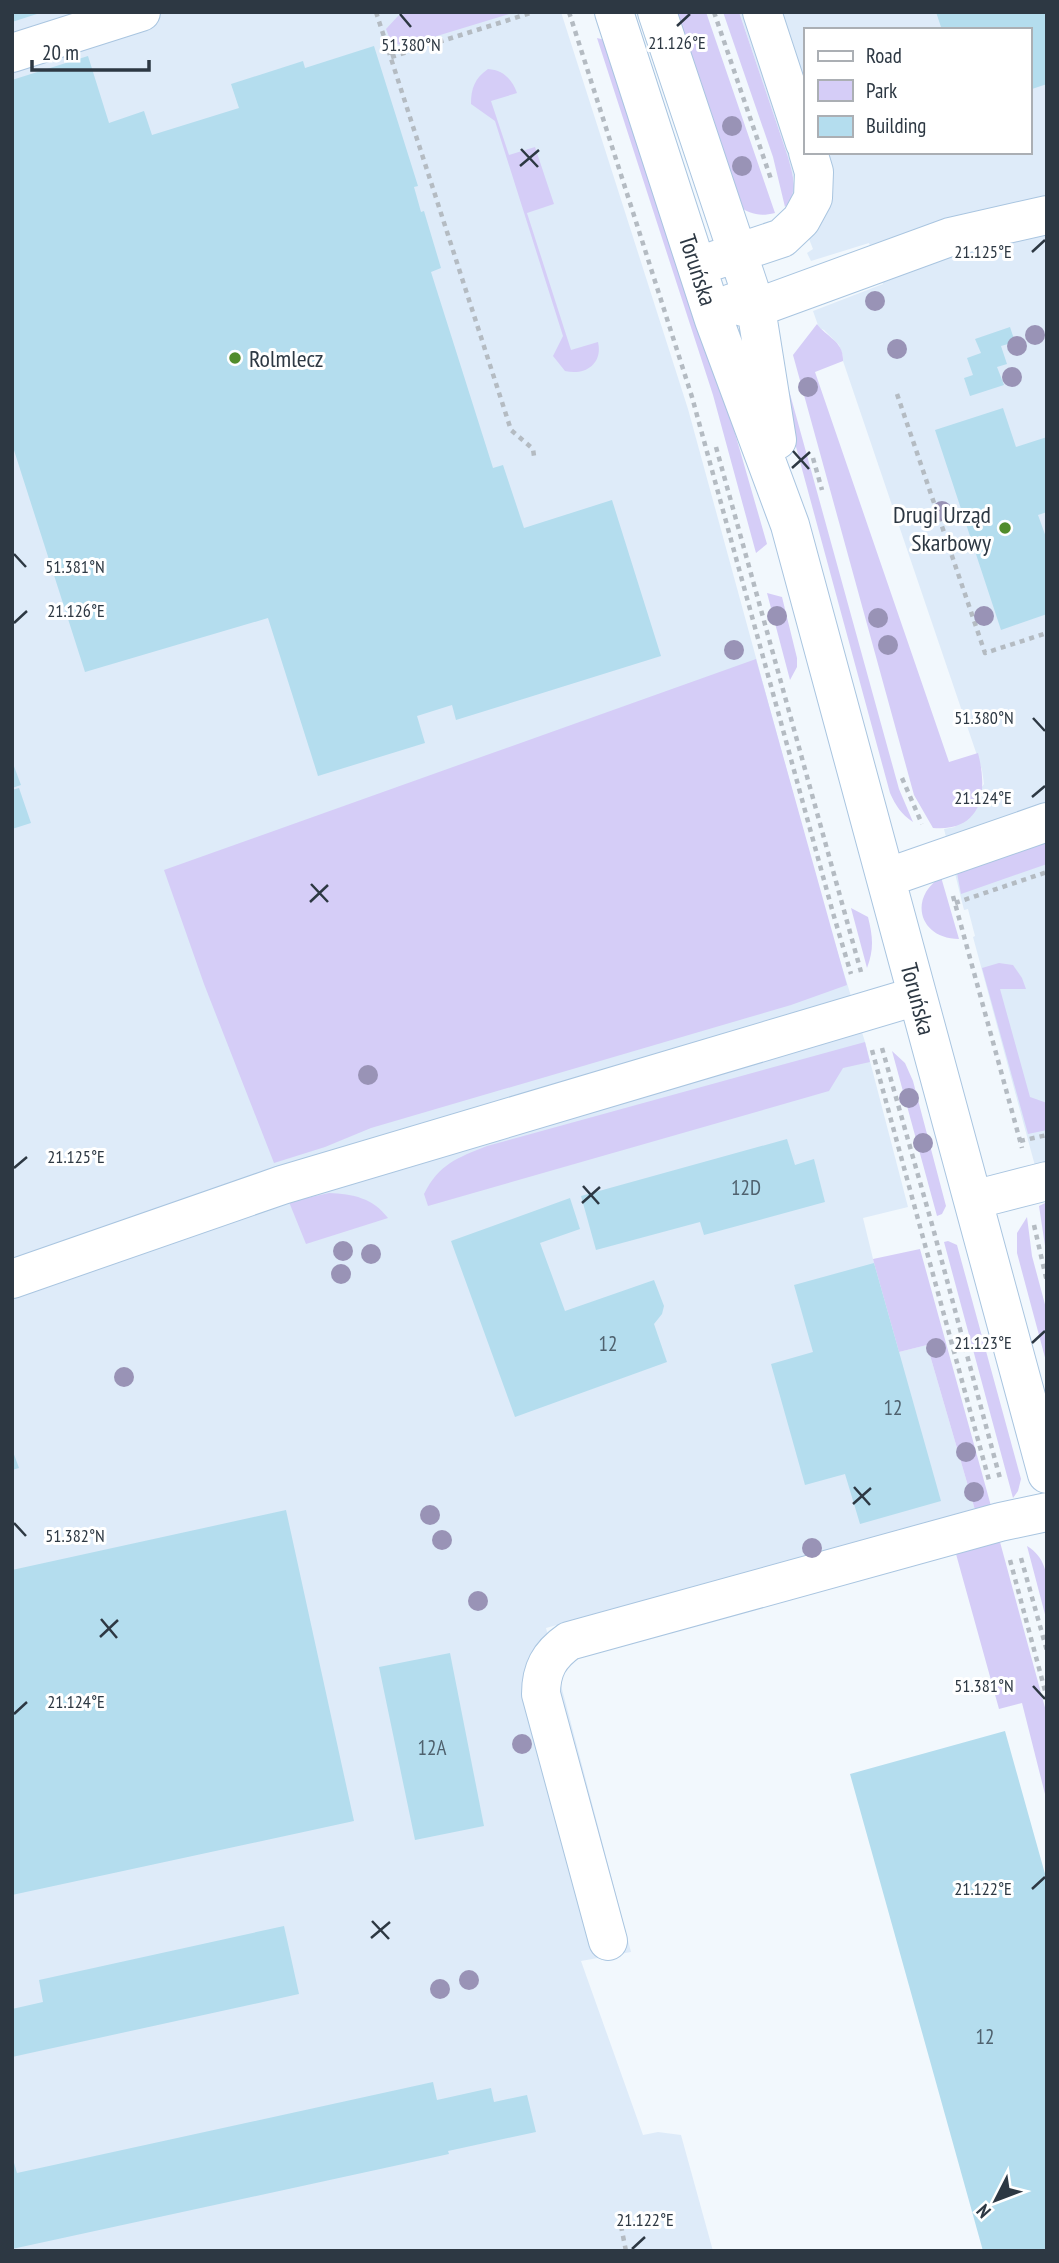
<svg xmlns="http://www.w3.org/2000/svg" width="1059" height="2263" font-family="'PT Sans Narrow',sans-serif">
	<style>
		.built { fill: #deebf9; fill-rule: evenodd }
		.green { fill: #d5cdf7 }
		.building { fill: #b4ddee }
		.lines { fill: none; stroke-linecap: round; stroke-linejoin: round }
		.minor-casing { stroke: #a9c5e0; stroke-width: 40 }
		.path { stroke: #b4bbc2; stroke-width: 4.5; stroke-dasharray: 5 5; stroke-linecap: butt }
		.minor { stroke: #fff; stroke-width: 38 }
		.tree { fill: #9993b6 }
		.ticks { fill: none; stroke: #2d3843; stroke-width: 2.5 }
		.poi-dot { fill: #518c2b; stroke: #fff; stroke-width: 2.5 }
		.labels { text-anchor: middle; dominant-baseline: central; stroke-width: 6; stroke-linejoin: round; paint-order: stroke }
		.number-label { font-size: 21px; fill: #4f616e }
		.street-label { font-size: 24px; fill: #2d3843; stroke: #fff }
		.poi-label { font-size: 24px; fill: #2d3843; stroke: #fff; text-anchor: start }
		.ticks-label { font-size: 18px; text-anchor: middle; fill: #2d3843; stroke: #fff; stroke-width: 6; stroke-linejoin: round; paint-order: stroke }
	</style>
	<rect width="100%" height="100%" fill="#f2f8fd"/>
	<!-- built -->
	<path class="built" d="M12,12H561L688,409L828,921L865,1042L908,1207L863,1218L874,1263L899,1352L927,1345L975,1510L546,1628L631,1952L581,1961L643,2135L658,2132L681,2135L713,2251H12Z
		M739,12H1047V1210L973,937L975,936L968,909L964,910L944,829L955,827L984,784L982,770L843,361V356L839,345L824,330L819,328L813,311L883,284L869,243L811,261L807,253L813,249L792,196L794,181L788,157ZM805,30H1029V152H805Z"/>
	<!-- green -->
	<path class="green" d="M409,12H516L404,46L391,42L386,29L398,16Z
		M669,12H706L775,213C759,217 750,214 737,205Z
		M723,12H739L788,157C793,176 799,191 785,207L773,157Z
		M597,38L605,40L700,312L767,544L756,553L713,395Z
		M488,69C503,70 512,79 517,93L491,101L509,155L535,147L554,204L527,213L571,350L598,342C603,363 586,376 565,371L553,356L563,336L495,121L471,104C471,88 475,78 488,69Z
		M817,324C826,337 844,341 843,361L815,372L949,762L978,753C988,791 983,832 933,828L914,795L793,355Z
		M779,354L899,789L913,822C901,814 896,806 890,793L777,377Z
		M767,593L782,597L797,658V667L790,680Z
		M756,659L847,985L791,1005L371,1128L325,1147L274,1163L204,984L164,870Z
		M1047,842V864L961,894L957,873Z
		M941,877L959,939C919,939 908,898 941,877Z
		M851,908L868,917C873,937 874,949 867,968Z
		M999,963L1013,965L1022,978L1026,989H1000L1030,1097L1047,1103V1130L1028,1134L982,968Z
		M865,1042L870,1062L843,1068L829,1091L428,1206L424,1194C439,1164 457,1158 487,1146Z
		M892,1051L905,1063L913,1081L946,1206L942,1214L937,1216Z
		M329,1193C353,1194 373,1198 388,1218L306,1244L289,1202Z
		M1045,1203L1047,1210V1259L1039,1206Z
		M1027,1217L1032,1256L1047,1312V1365L1017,1253V1233Z
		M948,1241L957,1245L1021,1479L1018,1491L1013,1498L944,1242Z
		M920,1249L991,1506L975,1510L927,1345L899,1352L874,1263L873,1259Z
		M1000,1542L1047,1715V1802L1022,1703L999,1709L956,1554Z
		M1027,1546C1054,1562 1047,1595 1047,1622Z"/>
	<!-- building -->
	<path class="building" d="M12,12H40V13L12,22Z
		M936,12H1047V84L1029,90V30H942Z
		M374,46L418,186L414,187L421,212L424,211L441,268L431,272L493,468L503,465L524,528L612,500L661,656L456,720L452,705L417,716L425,743L318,776L268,618L85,672L12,444V80L88,56L109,123L144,111L152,135L239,108L231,84L303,61L305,68Z
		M1010,327L1015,342L1001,346L1007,364L997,367L1004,385L970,396L964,378L973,375L967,358L981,353L975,339Z
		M1003,408L1016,447L1047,437V512L1038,515L1047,540V614L1001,630L935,430Z
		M12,761L21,785L12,788Z
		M19,788L31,823L12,829V790Z
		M787,1139L795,1165L814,1159L825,1202L704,1235L700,1222L596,1250L581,1196Z
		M570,1198L580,1229L540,1243L565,1311L654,1280L664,1306L662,1314L654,1324L667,1362L515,1417L451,1241Z
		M874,1263L941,1501L860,1524L845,1474L805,1485L771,1364L813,1352L794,1285Z
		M12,1449L19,1468L12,1470Z
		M286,1510L354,1821L12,1895V1570Z
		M450,1653L484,1826L415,1840L379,1667Z
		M1005,1731L1047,1881V2251H983L850,1774Z
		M284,1926L299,1994L12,2057V2009L43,2002L39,1980Z
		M433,2082L437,2100L491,2088L494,2102L527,2095L536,2132L448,2151L449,2154L12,2249V2156L17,2173Z"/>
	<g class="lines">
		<!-- minor casing -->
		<g class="minor-casing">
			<path id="minor" d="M614,12L714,320L790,525L1047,1474
				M657,12L756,308L777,440
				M762,12L805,143
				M12,53L141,12
				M716,260L782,238L801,220L813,198L814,172L808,152
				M732,303L743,307L756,308L950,237L1047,215
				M886,878L1047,822
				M973,1200L1047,1181
				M12,1279L282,1185L917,996
				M608,1941L541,1694C541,1670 549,1655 569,1641L1000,1522L1047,1512"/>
		</g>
		<!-- path -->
		<path class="path" d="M376,12L511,430L533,449L534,456
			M569,12L692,397L833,913L851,974
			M714,12L772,182
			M391,57L534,12
			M897,394L985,653L1047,633
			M716,447L861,972
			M813,458L822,490
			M902,778L922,824
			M953,896L1022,1148
			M955,903L1047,872
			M882,1048L933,1228L1001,1482
			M872,1050L990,1484
			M1020,1141L1047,1135
			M1034,1225L1047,1282
			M1021,1558L1047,1651
			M1010,1560L1047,1698
			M621,2226L626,2251"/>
		<!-- minor -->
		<use href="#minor" class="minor"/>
	</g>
	<!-- trees -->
	<g class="tree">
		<circle cx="732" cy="126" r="10"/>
		<circle cx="742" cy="166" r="10"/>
		<circle cx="875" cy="301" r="10"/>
		<circle cx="1035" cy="335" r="10"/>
		<circle cx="1017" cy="346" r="10"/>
		<circle cx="897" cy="349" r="10"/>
		<circle cx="1012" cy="377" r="10"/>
		<circle cx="808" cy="387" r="10"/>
		<circle cx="942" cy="511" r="10"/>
		<circle cx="777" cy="616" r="10"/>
		<circle cx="984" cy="616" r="10"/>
		<circle cx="878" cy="618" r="10"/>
		<circle cx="888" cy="645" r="10"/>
		<circle cx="734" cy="650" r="10"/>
		<circle cx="368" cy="1075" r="10"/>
		<circle cx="909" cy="1098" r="10"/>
		<circle cx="923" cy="1143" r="10"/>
		<circle cx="343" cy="1251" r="10"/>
		<circle cx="371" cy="1254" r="10"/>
		<circle cx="341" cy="1274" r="10"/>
		<circle cx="936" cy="1348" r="10"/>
		<circle cx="124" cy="1377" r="10"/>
		<circle cx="966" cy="1452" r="10"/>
		<circle cx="974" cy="1492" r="10"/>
		<circle cx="430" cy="1515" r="10"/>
		<circle cx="442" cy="1540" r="10"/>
		<circle cx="812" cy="1548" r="10"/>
		<circle cx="478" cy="1601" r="10"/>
		<circle cx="522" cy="1744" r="10"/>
		<circle cx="469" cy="1980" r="10"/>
		<circle cx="440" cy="1989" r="10"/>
	</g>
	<!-- ticks -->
	<path class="ticks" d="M400,14L411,27M677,26L690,14M521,149L538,167M520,166L539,150M1032,252L1045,240M793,451L809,469M792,468L810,452M14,554L26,567M14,623L27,611M1033,718L1045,731M1032,797L1045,786M311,884L328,902M310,902L328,885M14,1168L27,1157M583,1186L599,1204M582,1203L600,1187M1032,1343L1045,1331M854,1487L870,1505M853,1504L871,1488M14,1523L26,1536M101,1619L117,1638M100,1637L118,1620M1033,1686L1045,1699M14,1714L27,1702M1032,1889L1045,1877M372,1921L389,1939M371,1938L390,1922M632,2249L645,2237"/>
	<!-- markers -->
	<g class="poi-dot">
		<circle cx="235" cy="358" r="7"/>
		<circle cx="1005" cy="528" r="7"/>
	</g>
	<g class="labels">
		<!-- number labels -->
		<g class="number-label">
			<text x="746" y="1187">12D</text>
			<text x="608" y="1343">12</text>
			<text x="893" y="1407">12</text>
			<text x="432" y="1747">12A</text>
			<text x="985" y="2036">12</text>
		</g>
		<!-- street labels -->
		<g class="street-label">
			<text transform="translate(698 270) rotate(72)">Toruńska</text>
			<text transform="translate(918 999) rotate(75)">Toruńska</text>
		</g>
		<!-- poi labels -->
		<g class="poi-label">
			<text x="249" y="358">Rolmlecz</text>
			<text x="991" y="514" text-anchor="end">Drugi Urząd<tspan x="991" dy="28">Skarbowy</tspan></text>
		</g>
	</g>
	<g class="ticks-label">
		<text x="677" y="49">21.126°E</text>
		<text x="411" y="51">51.380°N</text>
		<text x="983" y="258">21.125°E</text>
		<text x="75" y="573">51.381°N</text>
		<text x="76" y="617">21.126°E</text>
		<text x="984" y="724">51.380°N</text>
		<text x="983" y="804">21.124°E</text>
		<text x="76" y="1163">21.125°E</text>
		<text x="983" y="1349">21.123°E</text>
		<text x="75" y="1542">51.382°N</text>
		<text x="984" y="1692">51.381°N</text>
		<text x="76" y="1708">21.124°E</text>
		<text x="983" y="1895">21.122°E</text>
		<text x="645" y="2226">21.122°E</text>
	</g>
	<!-- border -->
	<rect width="1059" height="2263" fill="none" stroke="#2d3843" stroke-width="28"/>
	<!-- legend -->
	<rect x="804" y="28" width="228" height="126" fill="#ffffff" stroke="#abafb4" stroke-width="2"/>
	<rect x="818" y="51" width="35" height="10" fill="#ffffff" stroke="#abafb4" stroke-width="2"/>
	<text x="866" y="63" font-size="21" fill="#2d3843">Road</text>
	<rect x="818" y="80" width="35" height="21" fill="#d5cdf7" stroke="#abafb4" stroke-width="2"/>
	<text x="866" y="98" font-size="21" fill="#2d3843">Park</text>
	<rect x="818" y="116" width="35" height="21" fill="#b4ddee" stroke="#abafb4" stroke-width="2"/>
	<text x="866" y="133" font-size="21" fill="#2d3843">Building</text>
	<!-- north arrow -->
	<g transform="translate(996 2200) rotate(228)" stroke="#ffffff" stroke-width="5" paint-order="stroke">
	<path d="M0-5L12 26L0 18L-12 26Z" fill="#2d3843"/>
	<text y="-10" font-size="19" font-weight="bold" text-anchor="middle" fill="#2d3843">N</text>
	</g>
	<!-- scale -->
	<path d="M32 60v10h117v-10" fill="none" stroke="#2d3843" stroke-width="3.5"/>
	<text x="42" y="60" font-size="21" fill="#2d3843" stroke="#ffffff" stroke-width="5" paint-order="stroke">20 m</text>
</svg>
